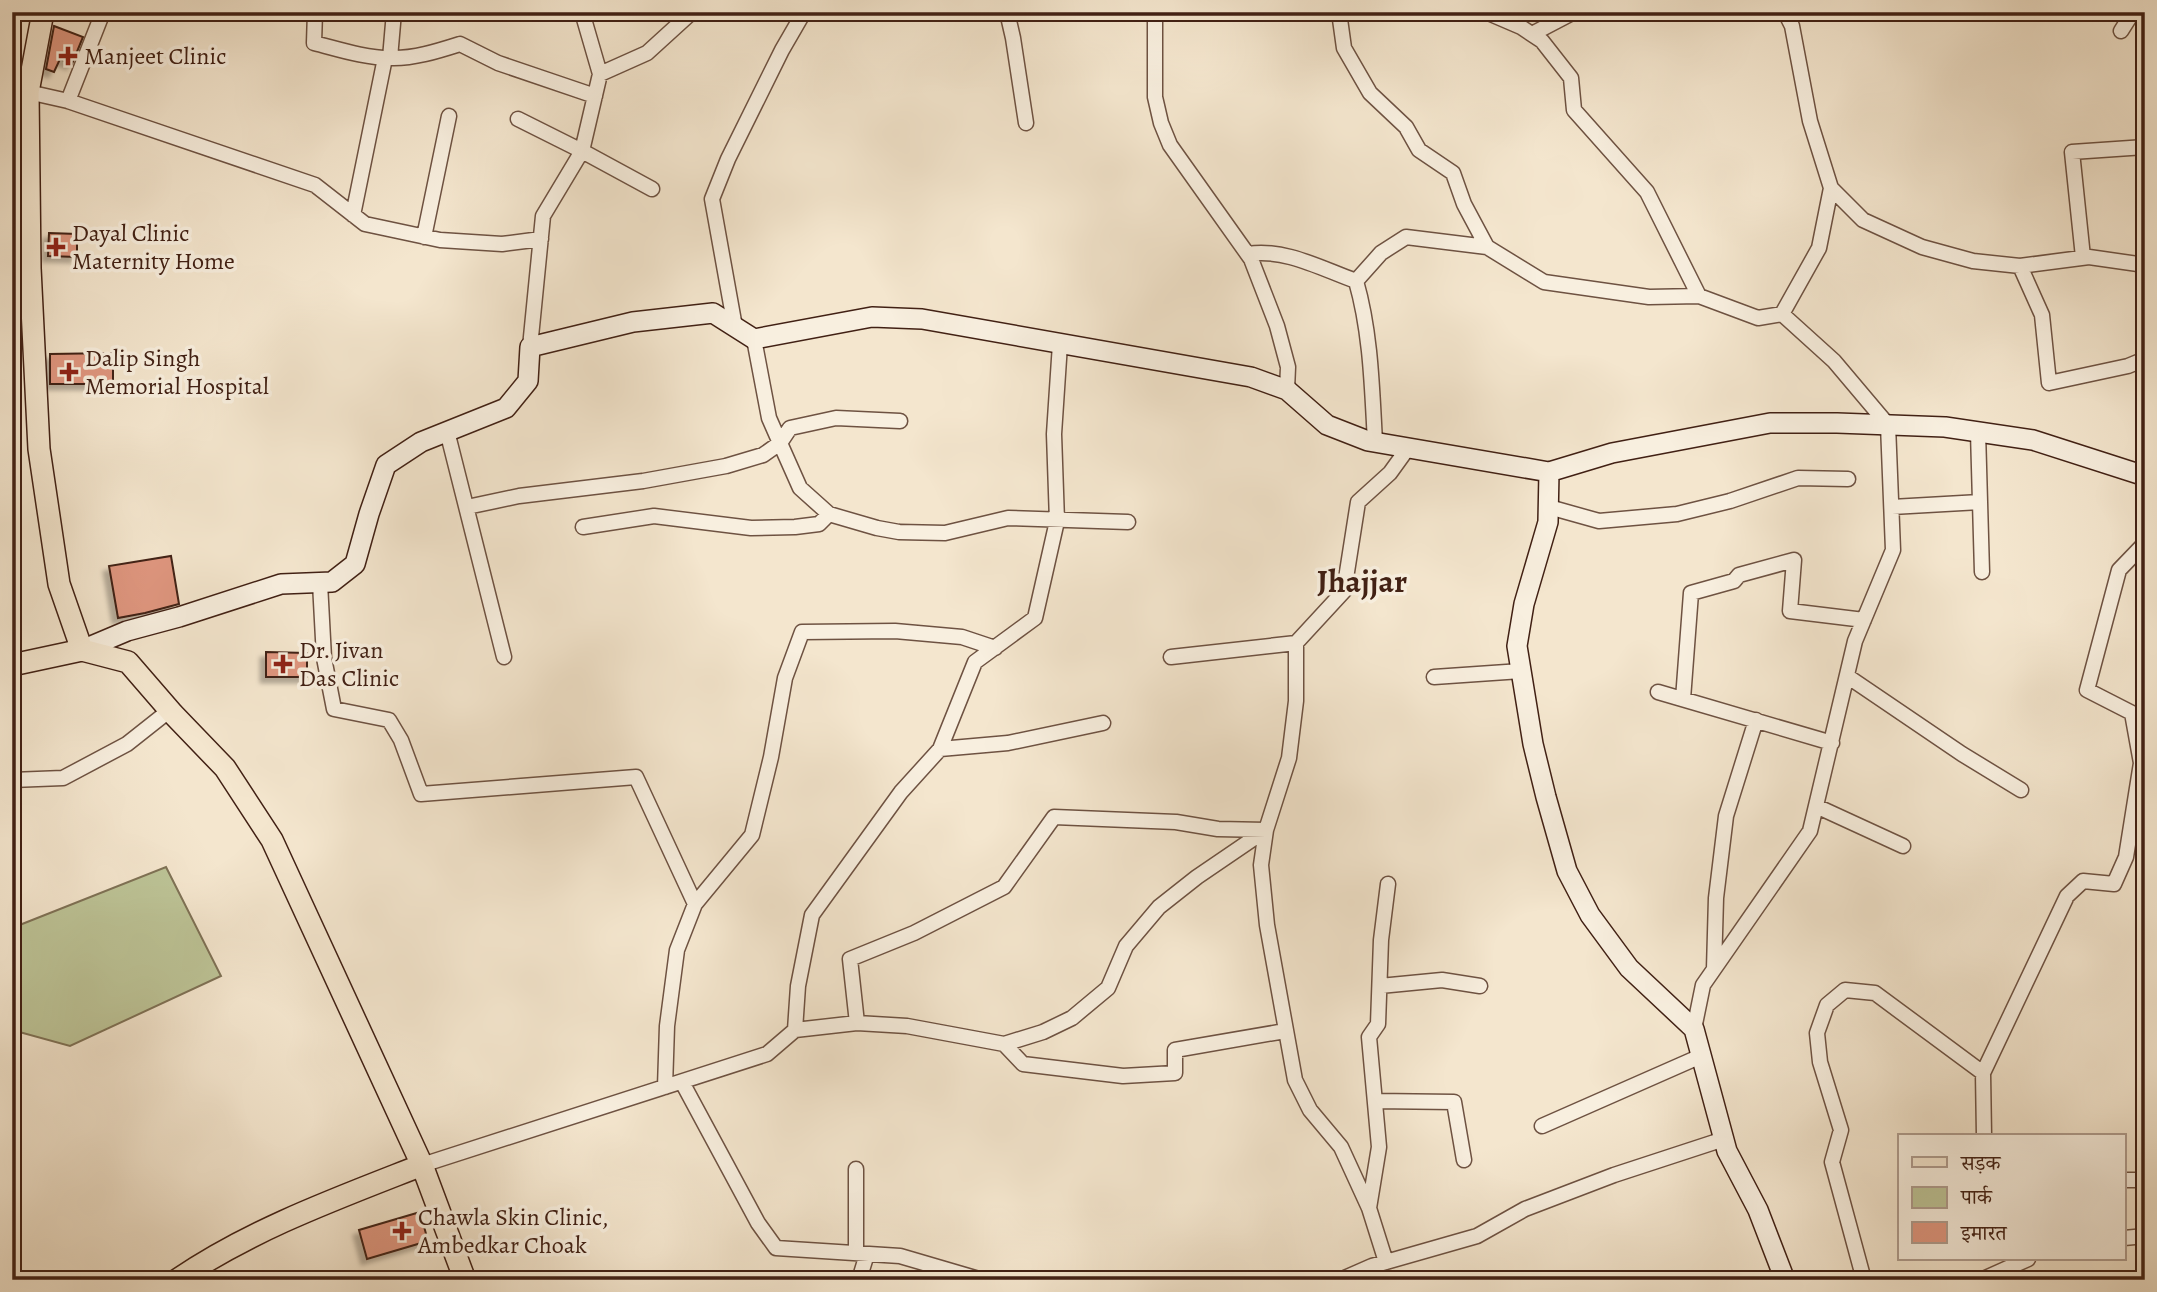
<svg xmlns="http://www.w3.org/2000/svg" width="2157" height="1292" font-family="Alegreya,'Noto Serif Devanagari',serif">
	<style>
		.green { fill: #bdc497; stroke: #7f7256; stroke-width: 2 }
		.building { fill: #df967f; stroke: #412014; stroke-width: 2; filter: url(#shadow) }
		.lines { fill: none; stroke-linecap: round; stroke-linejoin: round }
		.street-casing { stroke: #6e5242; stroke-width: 17 }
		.secondary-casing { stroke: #412014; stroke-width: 22 }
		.primary-casing { stroke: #412014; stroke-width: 24 }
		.street { stroke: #f8efdf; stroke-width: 14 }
		.secondary { stroke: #f8efdf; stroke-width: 19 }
		.primary { stroke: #f4e6ce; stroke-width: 21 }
		.poi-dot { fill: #8f2418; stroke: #f8efdf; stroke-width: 2.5 }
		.labels { text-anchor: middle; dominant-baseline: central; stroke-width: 7; stroke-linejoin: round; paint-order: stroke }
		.poi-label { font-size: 24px; fill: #412014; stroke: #f8efdf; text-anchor: start }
		.district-label { font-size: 32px; font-weight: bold; fill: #412014; stroke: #f8efdf }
	</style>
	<defs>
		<filter id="shadow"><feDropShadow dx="-5.5" dy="5.5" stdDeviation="2" flood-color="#0004"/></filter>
	</defs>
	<rect width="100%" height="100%" fill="#f4e6ce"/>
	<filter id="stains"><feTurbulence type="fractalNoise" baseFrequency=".00286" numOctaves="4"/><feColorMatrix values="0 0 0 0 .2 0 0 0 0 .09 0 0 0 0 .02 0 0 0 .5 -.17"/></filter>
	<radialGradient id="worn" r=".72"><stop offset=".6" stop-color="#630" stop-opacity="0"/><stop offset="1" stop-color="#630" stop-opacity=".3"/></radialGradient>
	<!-- green -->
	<path class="green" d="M166,867L221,976L70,1046L12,1030V928Z"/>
	<!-- building -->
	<path class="building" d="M54,26L83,37L72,64L60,59L54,72L46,69Z
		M49,233L77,234V257L48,256Z
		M113,353V384H50V354Z
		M171,556L179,604L145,613L118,618L109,566Z
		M266,652L307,653V677H266Z
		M420,1212L428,1241L367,1259L359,1230Z"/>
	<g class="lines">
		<!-- street casing -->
		<g class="street-casing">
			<path id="street" d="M315,12L314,43C338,49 365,58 390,58C413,59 438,51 460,44L498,63L595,96
				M1007,12L1013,38L1026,123
				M1155,12V97L1161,123L1170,145L1251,259L1277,326L1288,367L1287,390
				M1339,12L1344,48L1370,93L1406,127L1419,150L1453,173L1464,204L1487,247
				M1486,12L1521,27L1542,41L1571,78L1574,110L1647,192L1699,296
				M1785,12L1792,26L1810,121L1831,188L1863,220L1922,247L1973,261L2020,266L2089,257L2145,265
				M2121,31L2133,12
				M1532,34L1574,12
				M390,58L394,12
				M600,74L647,53L692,12
				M28,92L68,101L315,185L365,224L440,240L502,244L541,239
				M68,101L103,12
				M518,119L582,151L652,189
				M353,215L385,58
				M424,237L449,116
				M1248,254C1285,248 1322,269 1356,281C1371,333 1372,389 1375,442
				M2083,257L2072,152L2145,147
				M2020,266L2042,315L2049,383L2128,366L2145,359
				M1356,281L1381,253L1406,237L1487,247L1544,282L1649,297L1699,296L1758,318L1782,314L1834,361L1888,425L1893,550L1855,641L1810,831L1703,985L1694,1029
				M1782,314L1819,248L1831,188
				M735,327L712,199L728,159L782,50L804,12
				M754,339L769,418L780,443L800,488L829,514L877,528L899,532L945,533L1008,518L1128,522
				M530,347L543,216L582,151L600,74L582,12
				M447,431L504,657
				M1978,432L1982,572
				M467,507L519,496L643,481L726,466L763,455L780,443L790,428L836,418L900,421
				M1549,507L1599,521L1677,514L1730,501L1798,478L1848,479
				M1892,507L1980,502
				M583,527L654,516L751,528L795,527L819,524L829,514
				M320,583L324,658L334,709L389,720L401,740L421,794L636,777L695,904
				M1171,657L1296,643
				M1847,676L1962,754L2021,790
				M1434,677L1521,671
				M1658,692L1832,743
				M1683,699L1691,593L1734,581L1739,575L1794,560L1790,611L1864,620
				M940,749L1008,743L1103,723
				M12,780L63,778L127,744L170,710
				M1816,806L1903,846
				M1714,969L1716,898L1726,816L1756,720
				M1380,986L1442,980L1480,986
				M857,1023L850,959L914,933L1004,887L1054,817L1176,822L1218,829L1266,830
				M795,1030L857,1023L907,1026L1004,1044L1043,1032L1072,1018L1108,988L1126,946L1159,907L1197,877L1266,830
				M1004,1044L1023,1064L1123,1076L1175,1073V1050L1285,1031
				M1983,1073L2067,896L2083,881L2114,884L2126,857L2141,763L2132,713L2087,690L2119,570L2145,543
				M682,1082L758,1223L776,1248L900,1256L982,1280
				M665,1087L667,1026L677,950L695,904L752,835L771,757L785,678L802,632L895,631L962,637L995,648
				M1375,1101L1454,1102L1464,1160
				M1542,1126L1701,1056
				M422,1165L767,1054L795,1030L798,986L812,915L901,792L940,749L975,662L1035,618L1057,521L1054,434L1060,344
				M2124,1180H2145
				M1369,1208L1379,1147L1369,1037L1378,1024L1381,940L1388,884
				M2124,1238L2145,1236
				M856,1253V1169
				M1386,1262L1369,1208L1341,1147L1310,1110L1295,1080L1267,925L1261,865L1266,830L1289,758L1296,701V643L1344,591L1358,502L1390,473L1408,448
				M859,1280L867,1254
				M1340,1280L1372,1266L1477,1236L1525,1209L1614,1175L1724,1139
				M1864,1280L1832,1162L1841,1130L1820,1062L1817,1033L1827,1005L1845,990L1875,993L1983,1073L1984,1136
				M1981,1280L2028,1259"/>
		</g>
		<!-- secondary casing -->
		<g class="secondary-casing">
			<path id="secondary" d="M12,81L28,92
				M1549,472L1548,522L1524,604L1517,646L1533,744L1546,797L1567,871L1590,915L1629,968L1694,1029L1727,1151L1758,1210L1785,1280
				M82,650L127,631L179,617L281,584L332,582L355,564L369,514L386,465L421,442L506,408L528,381L530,347L633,322L713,313L754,339L872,317L922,319L1251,377L1287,390L1327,425L1368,441L1549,472L1612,453L1770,423H1837L1945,427L2033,440L2145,476"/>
		</g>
		<!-- primary casing -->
		<g class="primary-casing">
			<path id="primary" d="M43,12L28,92L30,268L39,449L59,584L82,650
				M12,665L82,650L128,662L173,714L225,768L272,840L422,1165L465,1280
				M177,1280C252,1229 338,1198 422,1165"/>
		</g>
		<!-- street -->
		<use href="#street" class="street"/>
		<!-- secondary -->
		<use href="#secondary" class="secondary"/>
		<!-- primary -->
		<use href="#primary" class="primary"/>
	</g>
	<!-- markers -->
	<g class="poi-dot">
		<path d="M64.5 45.5h7v7h7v7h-7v7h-7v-7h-7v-7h7z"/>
		<path d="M52.5 236.5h7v7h7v7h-7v7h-7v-7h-7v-7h7z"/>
		<path d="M65.5 361.5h7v7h7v7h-7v7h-7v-7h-7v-7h7z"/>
		<path d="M279.5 653.5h7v7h7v7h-7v7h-7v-7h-7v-7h7z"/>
		<path d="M398.5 1220.5h7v7h7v7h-7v7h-7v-7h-7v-7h7z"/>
	</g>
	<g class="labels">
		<!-- poi labels -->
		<g class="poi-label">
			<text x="84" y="56">Manjeet Clinic</text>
			<text x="72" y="233">Dayal Clinic<tspan x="72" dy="28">Maternity Home</tspan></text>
			<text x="85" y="358">Dalip Singh<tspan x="85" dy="28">Memorial Hospital</tspan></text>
			<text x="299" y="650">Dr. Jivan<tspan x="299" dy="28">Das Clinic</tspan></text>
			<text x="418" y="1217">Chawla Skin Clinic,<tspan x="418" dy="28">Ambedkar Choak</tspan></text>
		</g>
		<!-- district labels -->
		<g class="district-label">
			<text x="1362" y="581">Jhajjar</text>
		</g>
	</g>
	<!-- margin -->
	<rect width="2157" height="1292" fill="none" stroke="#f4e6ce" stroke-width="42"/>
	<rect x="14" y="14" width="2129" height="1264" fill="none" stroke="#412014" stroke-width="3.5"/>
	<rect x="21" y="21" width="2115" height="1250" fill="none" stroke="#412014" stroke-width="2"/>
	<!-- legend -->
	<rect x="1898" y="1134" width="228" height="126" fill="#f8efdf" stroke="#af9c8e" stroke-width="2"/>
	<rect x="1912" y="1157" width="35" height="10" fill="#f4e6ce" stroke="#af9c8e" stroke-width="2"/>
	<text x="1961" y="1170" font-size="21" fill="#412014">सड़क</text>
	<rect x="1912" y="1187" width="35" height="21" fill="#bdc497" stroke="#af9c8e" stroke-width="2"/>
	<text x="1961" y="1204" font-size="21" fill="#412014">पार्क</text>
	<rect x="1912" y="1222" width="35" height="21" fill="#df967f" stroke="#af9c8e" stroke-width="2"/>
	<text x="1961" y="1240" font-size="21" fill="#412014">इमारत</text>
	<rect width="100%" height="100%" filter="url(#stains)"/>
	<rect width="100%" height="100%" fill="url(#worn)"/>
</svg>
